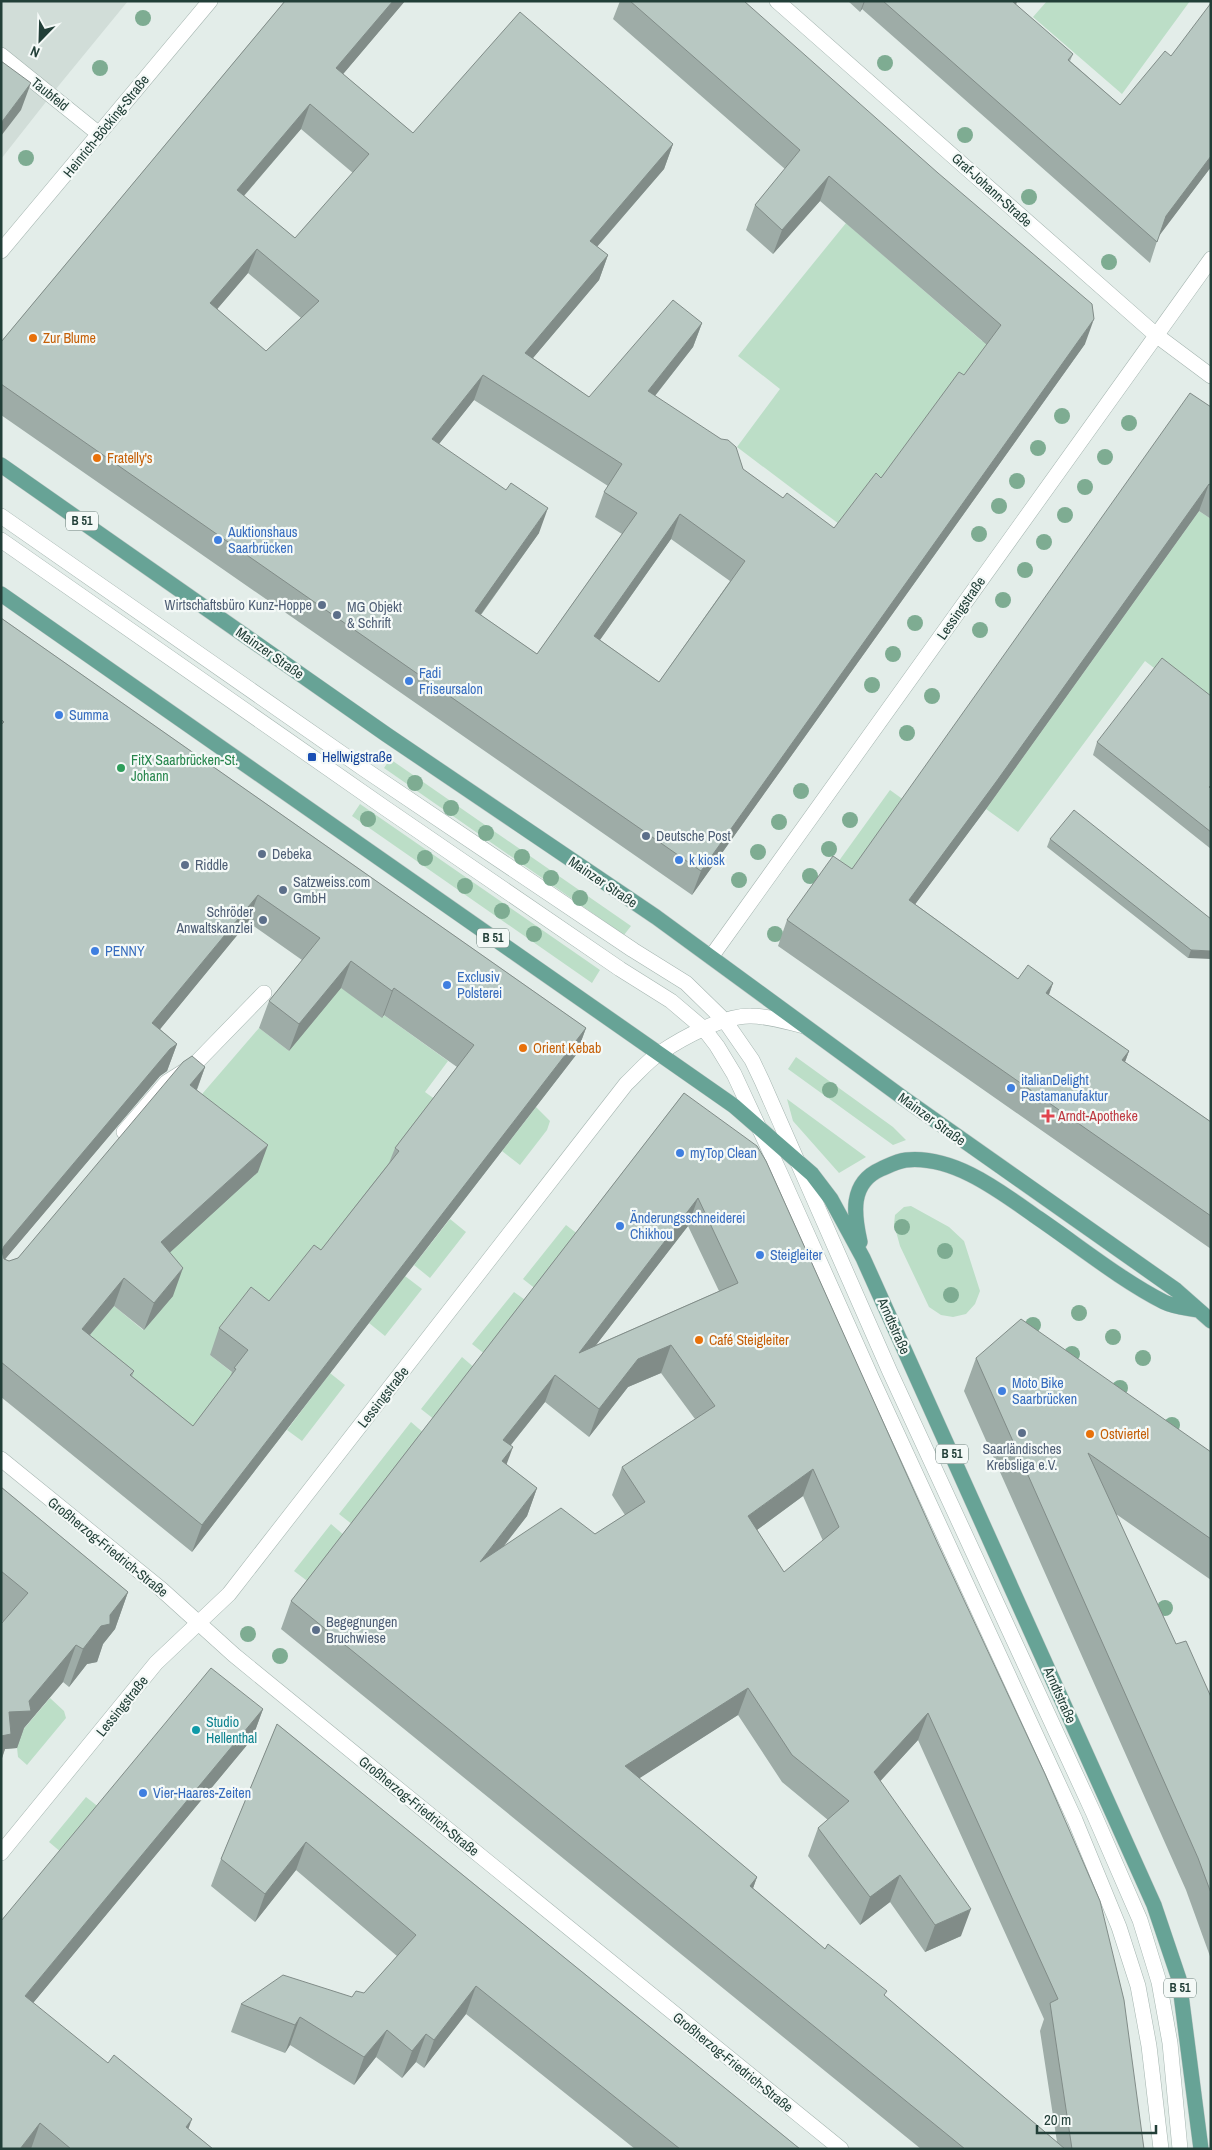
<svg xmlns="http://www.w3.org/2000/svg" width="1212" height="2150" font-family="'Archivo Narrow',sans-serif">
	<style>
		.built { fill: #d1ddd8 }
		.green { fill: #bcdec7 }
		.lines { fill: none; stroke-linecap: round; stroke-linejoin: round }
		.minor-casing { stroke: #a5b5b0; stroke-width: 16 }
		.major-casing { stroke: #c1c9c7; stroke-width: 16 }
		.minor { stroke: #fff; stroke-width: 15 }
		.major { stroke: #67a396; stroke-width: 15 }
		.tree { fill: #7eac92 }
		.wall { fill: #9eaca7; fill-rule: evenodd }
		.shaded-wall { fill: #818c88 }
		.building { fill: #b8c8c2; stroke: #818c88; fill-rule: evenodd }
		.food-dot { fill: #e8710a; stroke: #f4f9f7; stroke-width: 2 }
		.shop-dot { fill: #3f7fe0; stroke: #f4f9f7; stroke-width: 2 }
		.service-dot { fill: #5c6f8a; stroke: #f4f9f7; stroke-width: 2 }
		.transit-dot { fill: #1a4fb4; stroke: #f4f9f7; stroke-width: 2 }
		.leisure-dot { fill: #2e9e5b; stroke: #f4f9f7; stroke-width: 2 }
		.health-dot { fill: #e0444e; stroke: #f4f9f7; stroke-width: 2 }
		.culture-dot { fill: #0f9aa8; stroke: #f4f9f7; stroke-width: 2 }
		.labels { text-anchor: middle; dominant-baseline: central; stroke-width: 4.5; stroke-linejoin: round; paint-order: stroke }
		.shield { fill: #f4f9f7; stroke: #617771; stroke-width: 1 }
		.shield-label { font-size: 12px; font-weight: bold; fill: #223f38 }
		.street-label { font-size: 14px; fill: #223f38; stroke: #f4f9f7 }
		.food-label { font-size: 14px; fill: #c56008; stroke: #f4f9f7; text-anchor: start }
		.shop-label { font-size: 14px; fill: #366cbe; stroke: #f4f9f7; text-anchor: start }
		.service-label { font-size: 14px; fill: #4e5e75; stroke: #f4f9f7; text-anchor: start }
		.transit-label { font-size: 14px; fill: #164399; stroke: #f4f9f7; text-anchor: start }
		.leisure-label { font-size: 14px; fill: #27864d; stroke: #f4f9f7; text-anchor: start }
		.health-label { font-size: 14px; fill: #be3a42; stroke: #f4f9f7; text-anchor: start }
		.culture-label { font-size: 14px; fill: #0d838f; stroke: #f4f9f7; text-anchor: start }
	</style>
	<rect width="100%" height="100%" fill="#e3ede9"/>
	<!-- built -->
	<path class="built" d="M1,1H128L60,84L1,159Z"/>
	<!-- green -->
	<path class="green" d="M1047,1H1190L1122,94L1033,17Z
		M846,223L982,341L1030,342L843,527L737,447L780,389L738,356Z
		M1199,511L1211,519V712L1145,661L1018,832L986,809Z
		M390,759L631,926L624,935L384,768Z
		M890,790L908,803L842,896L823,883Z
		M360,804L600,970L592,983L352,816Z
		M330,980L383,1017L384,1015L448,1061L425,1092L440,1103L311,1277L210,1355L238,1377L191,1443L72,1356L114,1306L143,1330L152,1269L184,1115L259,1028L289,1051Z
		M796,1057L893,1127L906,1140L893,1145L788,1069Z
		M787,1099L866,1157L839,1173L793,1121Z
		M536,1107L550,1121L547,1130L520,1165L502,1151Z
		M911,1206L949,1227L964,1241L980,1291L975,1304L966,1314L953,1317L941,1315L929,1307L900,1246L894,1224L895,1215L904,1207Z
		M450,1219L466,1232L430,1278L414,1265Z
		M566,1225L579,1235L537,1290L523,1279Z
		M405,1276L422,1289L385,1336L369,1323Z
		M514,1292L528,1302L486,1355L472,1344Z
		M462,1357L476,1369L435,1420L421,1409Z
		M330,1373L345,1385L302,1441L287,1430Z
		M411,1422L425,1434L353,1525L339,1514Z
		M331,1524L345,1536L310,1583L294,1571Z
		M50,1698L64,1711L66,1718L27,1765L18,1757L16,1738Z
		M86,1797L105,1812L68,1858L49,1842Z"/>
	<g class="lines">
		<!-- minor casing -->
		<g class="minor-casing">
			<path id="minor" d="M777,1L1156,335L1211,376
				M1,55L99,134
				M1,251L210,1
				M1,516L364,769L633,950L686,983L725,1021L752,1060L762,1081L890,1372L1093,1812L1140,1920L1159,1982L1170,2043L1180,2149
				M1,540L385,808L620,969L671,1001L704,1029L717,1046L734,1074L780,1173L872,1379L1075,1820L1119,1927L1138,1986L1149,2046L1161,2149
				M711,957L1211,259
				M124,1132L167,1082L194,1065L264,993
				M1,1459L161,1589L234,1655L387,1780L841,2149
				M1,1853L156,1663L229,1594L626,1084C637,1074 647,1061 660,1053C682,1038 724,1015 751,1016C769,1016 787,1022 804,1026"/>
		</g>
		<!-- major casing -->
		<g class="major-casing">
			<path id="major" d="M1,465L387,735L656,917L906,1100L1176,1290L1211,1321
				M1,594L734,1106L812,1174L831,1199L863,1258L1154,1905L1179,1979L1201,2149
				M860,1242C854,1215 849,1183 881,1169C888,1166 897,1161 906,1160C954,1155 1001,1192 1038,1218C1079,1246 1121,1280 1164,1302C1174,1307 1187,1308 1197,1310"/>
		</g>
		<!-- minor -->
		<use href="#minor" class="minor"/>
		<!-- major -->
		<use href="#major" class="major"/>
	</g>
	<!-- trees -->
	<g class="tree">
		<circle cx="143" cy="18" r="8"/>
		<circle cx="885" cy="63" r="8"/>
		<circle cx="100" cy="68" r="8"/>
		<circle cx="965" cy="135" r="8"/>
		<circle cx="26" cy="158" r="8"/>
		<circle cx="1029" cy="197" r="8"/>
		<circle cx="1109" cy="262" r="8"/>
		<circle cx="1062" cy="416" r="8"/>
		<circle cx="1129" cy="423" r="8"/>
		<circle cx="1038" cy="448" r="8"/>
		<circle cx="1105" cy="457" r="8"/>
		<circle cx="1017" cy="481" r="8"/>
		<circle cx="1085" cy="487" r="8"/>
		<circle cx="999" cy="506" r="8"/>
		<circle cx="1065" cy="515" r="8"/>
		<circle cx="979" cy="534" r="8"/>
		<circle cx="1044" cy="542" r="8"/>
		<circle cx="1025" cy="570" r="8"/>
		<circle cx="1003" cy="600" r="8"/>
		<circle cx="915" cy="623" r="8"/>
		<circle cx="980" cy="630" r="8"/>
		<circle cx="893" cy="654" r="8"/>
		<circle cx="872" cy="685" r="8"/>
		<circle cx="932" cy="696" r="8"/>
		<circle cx="907" cy="733" r="8"/>
		<circle cx="415" cy="783" r="8"/>
		<circle cx="801" cy="791" r="8"/>
		<circle cx="451" cy="808" r="8"/>
		<circle cx="368" cy="819" r="8"/>
		<circle cx="850" cy="820" r="8"/>
		<circle cx="779" cy="822" r="8"/>
		<circle cx="486" cy="833" r="8"/>
		<circle cx="829" cy="849" r="8"/>
		<circle cx="758" cy="852" r="8"/>
		<circle cx="522" cy="857" r="8"/>
		<circle cx="425" cy="858" r="8"/>
		<circle cx="810" cy="876" r="8"/>
		<circle cx="551" cy="878" r="8"/>
		<circle cx="739" cy="880" r="8"/>
		<circle cx="465" cy="886" r="8"/>
		<circle cx="580" cy="898" r="8"/>
		<circle cx="502" cy="911" r="8"/>
		<circle cx="534" cy="934" r="8"/>
		<circle cx="775" cy="934" r="8"/>
		<circle cx="830" cy="1090" r="8"/>
		<circle cx="902" cy="1227" r="8"/>
		<circle cx="945" cy="1251" r="8"/>
		<circle cx="951" cy="1295" r="8"/>
		<circle cx="1079" cy="1313" r="8"/>
		<circle cx="1033" cy="1325" r="8"/>
		<circle cx="1113" cy="1337" r="8"/>
		<circle cx="1072" cy="1354" r="8"/>
		<circle cx="1143" cy="1358" r="8"/>
		<circle cx="1120" cy="1388" r="8"/>
		<circle cx="1172" cy="1425" r="8"/>
		<circle cx="1165" cy="1608" r="8"/>
		<circle cx="248" cy="1634" r="8"/>
		<circle cx="280" cy="1656" r="8"/>
	</g>
	<!-- wall -->
	<path class="wall" d="M285,1H405L343,74L413,133L673,144L664,169L597,247L608,255L599,280L533,358L589,397L702,323L693,347L655,396L743,469L783,498L834,528L881,478L964,375L987,345L820,201L773,254L746,230L755,205L785,169L613,19L620,1H744L1085,344L692,895L1,415V342ZM301,129L353,173L295,238L244,196ZM248,273L301,318L266,351L217,309ZM474,400L608,486L604,492L595,517L622,534L537,654L481,615L539,533L439,444ZM671,539L730,581L659,682L600,640Z
		M848,1H1017L1016,5L1073,54L1070,61L1120,105L1171,56L1211,167L1159,235L1150,263L862,9L860,12Z
		M1211,407V519L1199,511L986,809L915,904L1018,979L1053,983L1049,995L1129,1051L1125,1062L1211,1122V1249L778,946L787,920L852,869Z
		M1,618L586,1028L576,1055L192,1552L1,1397ZM248,922L302,960L269,1001L259,1028L289,1051L341,988L382,1018L384,1015L457,1067L395,1148L389,1163L321,1250L269,1301L219,1328L210,1355L232,1372L230,1377L193,1426L132,1376L134,1371L90,1335L114,1306L144,1330L173,1296L170,1252L258,1172L197,1090L205,1067L18,1258L9,1261L5,1259L160,1076L167,1071L177,1044L160,1029Z
		M1211,696V849L1093,755L1097,742Z
		M1050,839L1211,919L1188,958L1047,847Z
		M684,1093L1144,2149H921L281,1629L291,1601ZM688,1226L719,1291L596,1345ZM661,1373L695,1419L622,1467L612,1495L625,1515L595,1534L504,1546L527,1516L537,1488L506,1464L511,1445L545,1402L589,1437L628,1387ZM803,1496L823,1541L784,1572L757,1530ZM738,1715L782,1782L828,1820L818,1828L808,1856L860,1925L890,1902L925,1952L961,1936L880,1781L918,1740L1044,2019L1040,2031L1057,2142L885,1996L825,1949L753,1888L757,1877L639,1778Z
		M976,1358L1211,1452V1580L1116,1514L1176,1644L1211,1697V1959L1186,1890L964,1391Z
		M1,1487L128,1592L115,1629L103,1644L97,1662L87,1664L69,1687L63,1682L24,1728L17,1748L5,1749L1,1761V1624L3,1621L1,1620Z
		M263,1709L252,1739L33,2003L213,2149H1V1921Z
		M277,1724L800,2149H635L466,2014L424,2068L416,2062L402,2078L376,2057L354,2085L290,2045L285,2053L231,2032L241,2004L352,1997L364,1993L397,1956L296,1870L255,1922L211,1886L221,1859Z"/>
	<!-- shaded-wall -->
	<path class="shaded-wall" d="M393,1H405L327,93L336,68Z
		M864,1H865L862,9L860,12Z
		M1010,1H1017L1015,7Z
		M31,83L21,110L1,136V123Z
		M310,104L301,129L228,214L237,190Z
		M673,144L664,169L581,265L590,241Z
		M1211,156V167L1159,236L1166,216Z
		M829,176L820,201L773,254L782,230Z
		M257,249L248,273L201,328L210,303Z
		M608,255L599,280L516,378L525,353Z
		M1094,319L1085,344L692,895L701,871Z
		M702,323L693,347L639,416L648,391Z
		M483,375L474,400L423,464L432,439Z
		M1209,484L1199,511L986,809L899,926L909,900Z
		M548,508L539,533L466,635L475,611Z
		M680,514L671,539L585,661L594,636Z
		M258,895L248,922L143,1050L152,1023Z
		M1191,950L1211,951V959L1188,958Z
		M351,961L341,988L289,1051L299,1024Z
		M1053,983L1043,1010L1046,993Z
		M394,988L384,1015L382,1018L392,991Z
		M586,1028L576,1055L192,1552L202,1525Z
		M177,1044L167,1071L160,1076L1,1264V1252L4,1246L170,1049Z
		M1129,1051L1119,1078L1122,1060Z
		M205,1067L195,1094L190,1085Z
		M268,1145L258,1172L152,1269L161,1242Z
		M698,1198L688,1226L569,1380L579,1353Z
		M183,1268L173,1296L144,1330L154,1303Z
		M124,1278L114,1306L72,1356L82,1329Z
		M671,1345L661,1373L628,1387L589,1437L599,1409L638,1359Z
		M555,1375L545,1402L493,1467L503,1440Z
		M513,1447L503,1474L502,1461Z
		M813,1469L803,1496L738,1544L748,1516Z
		M537,1488L527,1516L470,1589L480,1562Z
		M128,1592L115,1629L103,1644L97,1662L87,1664L69,1687L83,1649Z
		M76,1645L63,1682L24,1728L17,1748L5,1749L1,1761V1734L9,1712L29,1701Z
		M748,1688L738,1715L615,1794L625,1766Z
		M263,1709L252,1739L14,2026L25,1996Z
		M928,1713L918,1740L864,1799L874,1772Z
		M306,1842L296,1870L255,1922L265,1894Z
		M900,1875L890,1902L860,1925L870,1897Z
		M757,1877L747,1905L750,1886Z
		M971,1909L961,1936L925,1952L935,1925Z
		M476,1986L466,2014L424,2068L434,2040Z
		M300,2017L290,2045L285,2053L295,2025Z
		M387,2030L376,2057L354,2085L364,2057Z
		M426,2034L416,2062L402,2078L412,2051Z
		M192,2119L181,2149L186,2127Z
		M40,2123L31,2149H20Z"/>
	<!-- building -->
	<path class="building" d="M285,1H393L336,68L413,133L520,12L673,144L590,241L608,255L525,353L589,397L673,300L702,323L648,391L721,439L728,440L736,447L743,469L783,498L787,493L834,528L876,473L881,478L959,372L964,375L1001,325L829,176L782,230L755,205L800,150L630,1H744L938,173L1092,304L1094,319L701,871L1,384V342ZM310,104L369,154L295,238L237,190ZM257,249L319,301L266,351L210,303ZM483,375L622,464L604,492L637,513L537,654L475,611L548,508L511,483L506,490L432,439ZM680,514L745,561L659,682L594,636Z
		M883,1H1012L1073,54L1068,60L1120,105L1165,51L1171,56L1211,3V156L1166,216L1157,242Z
		M1,61L31,83L1,123Z
		M1190,393L1211,407V485L1209,484L996,782L909,900L1018,979L1028,965L1053,983L1046,993L1129,1051L1122,1060L1211,1122V1216L787,920L833,856L852,869Z
		M1,618L586,1028L202,1525L1,1362V725L4,722L1,719ZM258,895L320,938L269,1001L299,1024L351,961L392,991L394,988L474,1045L395,1148L399,1151L321,1250L314,1245L269,1301L251,1287L219,1328L248,1350L234,1368L236,1369L193,1426L130,1375L134,1371L82,1329L124,1278L154,1303L183,1268L161,1242L268,1145L190,1085L205,1067L192,1056L183,1062L18,1258L9,1261L4,1259L2,1251L4,1246L170,1049L177,1044L152,1023Z
		M1162,658L1211,696V785L1209,787L1211,789V832L1097,742Z
		M1074,810L1211,919V951L1191,950L1050,839Z
		M684,1093L757,1146L766,1161L937,1542L1045,1774L1100,1901L1124,2000L1144,2149H1072L1050,2003L1058,1999L928,1713L874,1772L971,1909L935,1925L900,1875L870,1897L818,1828L849,1801L792,1755L748,1688L625,1766L757,1877L750,1886L825,1949L828,1944L887,1991L884,1995L1065,2149H965L291,1601ZM698,1198L738,1283L579,1353ZM671,1345L715,1406L622,1467L645,1502L595,1534L561,1508L480,1562L537,1488L502,1461L513,1447L503,1440L555,1375L599,1409L638,1359ZM813,1469L839,1527L784,1572L748,1516Z
		M1021,1319L1211,1452V1539L1088,1453L1176,1644L1186,1641L1211,1697V1893L1198,1858L976,1358Z
		M1,1487L128,1592L110,1615V1624L101,1626L83,1649L76,1645L29,1701L31,1711L9,1712L11,1734L1,1736V1624L28,1593L1,1571Z
		M211,1668L263,1709L25,1996L108,2063L114,2055L192,2119L186,2127L213,2149H71L40,2123L20,2149H1V1921Z
		M277,1724L800,2149H680L476,1986L434,2040L426,2034L412,2051L387,2030L364,2057L300,2017L295,2025L241,2004L283,1975L352,1997L356,1991L364,1993L416,1935L306,1842L265,1894L221,1859Z"/>
	<!-- markers -->
	<g class="food-dot">
		<circle cx="33" cy="338" r="5"/>
		<circle cx="97" cy="458" r="5"/>
		<circle cx="523" cy="1048" r="5"/>
		<circle cx="699" cy="1340" r="5"/>
		<circle cx="1090" cy="1434" r="5"/>
	</g>
	<g class="shop-dot">
		<circle cx="218" cy="540" r="5"/>
		<circle cx="409" cy="681" r="5"/>
		<circle cx="59" cy="715" r="5"/>
		<circle cx="679" cy="860" r="5"/>
		<circle cx="95" cy="951" r="5"/>
		<circle cx="447" cy="985" r="5"/>
		<circle cx="1011" cy="1088" r="5"/>
		<circle cx="680" cy="1153" r="5"/>
		<circle cx="620" cy="1226" r="5"/>
		<circle cx="760" cy="1255" r="5"/>
		<circle cx="1002" cy="1391" r="5"/>
		<circle cx="143" cy="1793" r="5"/>
	</g>
	<g class="service-dot">
		<circle cx="322" cy="605" r="5"/>
		<circle cx="337" cy="615" r="5"/>
		<circle cx="646" cy="836" r="5"/>
		<circle cx="262" cy="854" r="5"/>
		<circle cx="185" cy="865" r="5"/>
		<circle cx="283" cy="890" r="5"/>
		<circle cx="263" cy="920" r="5"/>
		<circle cx="1022" cy="1433" r="5"/>
		<circle cx="316" cy="1630" r="5"/>
	</g>
	<rect class="transit-dot" x="307" y="752" width="10" height="10" rx="2.5"/>
	<circle class="leisure-dot" cx="121" cy="768" r="5"/>
	<path class="health-dot" d="M1045.5 1108.5h5v5h5v5h-5v5h-5v-5h-5v-5h5z"/>
	<circle class="culture-dot" cx="196" cy="1730" r="5"/>
	<g class="labels">
		<!-- shield labels -->
		<g class="shield">
			<rect x="66" y="511.5" width="32" height="19" rx="4"/>
			<rect x="477" y="928.5" width="32" height="19" rx="4"/>
			<rect x="936" y="1444.5" width="32" height="19" rx="4"/>
			<rect x="1164" y="1978.5" width="32" height="19" rx="4"/>
		</g>
		<g class="shield-label">
			<text x="82" y="521">B 51</text>
			<text x="493" y="938">B 51</text>
			<text x="952" y="1454">B 51</text>
			<text x="1180" y="1988">B 51</text>
		</g>
		<!-- street labels -->
		<g class="street-label">
			<text transform="translate(50 94) rotate(39)">Taubfeld</text>
			<text transform="translate(106 126) rotate(-51)">Heinrich-Böcking-Straße</text>
			<text transform="translate(992 190) rotate(42)">Graf-Johann-Straße</text>
			<text transform="translate(961 608) rotate(-55)">Lessingstraße</text>
			<text transform="translate(270 653) rotate(35)">Mainzer Straße</text>
			<text transform="translate(603 882) rotate(34)">Mainzer Straße</text>
			<text transform="translate(932 1119) rotate(36)">Mainzer Straße</text>
			<text transform="translate(894 1326) rotate(66)">Arndtstraße</text>
			<text transform="translate(383 1397) rotate(-52)">Lessingstraße</text>
			<text transform="translate(108 1547) rotate(39)">Großherzog-Friedrich-Straße</text>
			<text transform="translate(1060 1695) rotate(66)">Arndtstraße</text>
			<text transform="translate(122 1706) rotate(-51)">Lessingstraße</text>
			<text transform="translate(419 1806) rotate(39)">Großherzog-Friedrich-Straße</text>
			<text transform="translate(733 2062) rotate(39)">Großherzog-Friedrich-Straße</text>
		</g>
		<!-- food labels -->
		<g class="food-label">
			<text x="43" y="338">Zur Blume</text>
			<text x="107" y="458">Fratelly's</text>
			<text x="533" y="1048">Orient Kebab</text>
			<text x="709" y="1340">Café Steigleiter</text>
			<text x="1100" y="1434">Ostviertel</text>
		</g>
		<!-- shop labels -->
		<g class="shop-label">
			<text x="228" y="532">Auktionshaus<tspan x="228" dy="16">Saarbrücken</tspan></text>
			<text x="419" y="673">Fadi<tspan x="419" dy="16">Friseursalon</tspan></text>
			<text x="69" y="715">Summa</text>
			<text x="689" y="860">k kiosk</text>
			<text x="105" y="951">PENNY</text>
			<text x="457" y="977">Exclusiv<tspan x="457" dy="16">Polsterei</tspan></text>
			<text x="1021" y="1080">italianDelight<tspan x="1021" dy="16">Pastamanufaktur</tspan></text>
			<text x="690" y="1153">myTop Clean</text>
			<text x="630" y="1218">Änderungsschneiderei<tspan x="630" dy="16">Chikhou</tspan></text>
			<text x="770" y="1255">Steigleiter</text>
			<text x="1012" y="1383">Moto Bike<tspan x="1012" dy="16">Saarbrücken</tspan></text>
			<text x="153" y="1793">Vier-Haares-Zeiten</text>
		</g>
		<!-- service labels -->
		<g class="service-label">
			<text x="312" y="605" text-anchor="end">Wirtschaftsbüro Kunz-Hoppe</text>
			<text x="347" y="607">MG Objekt<tspan x="347" dy="16">&amp; Schrift</tspan></text>
			<text x="656" y="836">Deutsche Post</text>
			<text x="272" y="854">Debeka</text>
			<text x="195" y="865">Riddle</text>
			<text x="293" y="882">Satzweiss.com<tspan x="293" dy="16">GmbH</tspan></text>
			<text x="253" y="912" text-anchor="end">Schröder<tspan x="253" dy="16">Anwaltskanzlei</tspan></text>
			<text x="1022" y="1449" text-anchor="middle">Saarländisches<tspan x="1022" dy="16">Krebsliga e.V.</tspan></text>
			<text x="326" y="1622">Begegnungen<tspan x="326" dy="16">Bruchwiese</tspan></text>
		</g>
		<!-- transit labels -->
		<g class="transit-label">
			<text x="322" y="757">Hellwigstraße</text>
		</g>
		<!-- leisure labels -->
		<g class="leisure-label">
			<text x="131" y="760">FitX Saarbrücken-St.<tspan x="131" dy="16">Johann</tspan></text>
		</g>
		<!-- health labels -->
		<g class="health-label">
			<text x="1058" y="1116">Arndt-Apotheke</text>
		</g>
		<!-- culture labels -->
		<g class="culture-label">
			<text x="206" y="1722">Studio<tspan x="206" dy="16">Hellenthal</tspan></text>
		</g>
	</g>
	<!-- border -->
	<rect width="1212" height="2150" fill="none" stroke="#223f38" stroke-width="5"/>
	<!-- north arrow -->
	<g transform="translate(40 40) rotate(203)" stroke="#f4f9f7" stroke-width="4" paint-order="stroke">
	<path d="M0-4L9 19L0 12L-9 19Z" fill="#223f38"/>
	<text y="-8" font-size="14" font-weight="bold" text-anchor="middle" fill="#223f38">N</text>
	</g>
	<!-- scale -->
	<path d="M1037 2125v8h119v-8" fill="none" stroke="#223f38" stroke-width="2.5"/>
	<text x="1044" y="2125" font-size="15" fill="#223f38" stroke="#f4f9f7" stroke-width="4" paint-order="stroke">20 m</text>
</svg>
